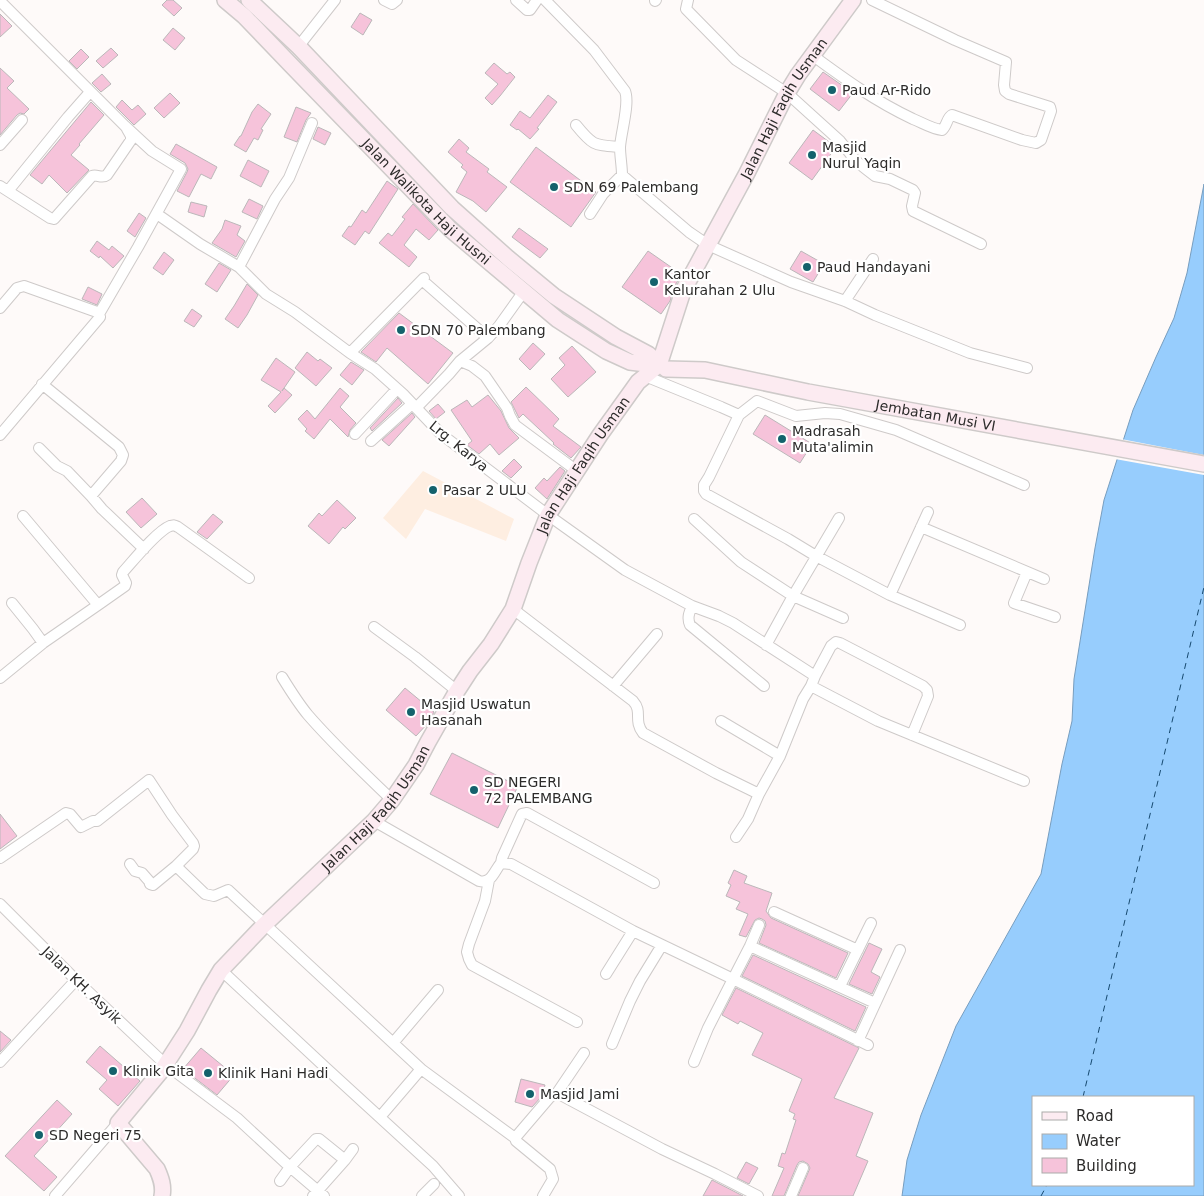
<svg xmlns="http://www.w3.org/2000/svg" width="1204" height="1196" font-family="'DejaVu Sans',sans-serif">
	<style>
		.commercial { fill: #feeee1 }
		.water { fill: #97cdfd; stroke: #779dbe; fill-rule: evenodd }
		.pier { fill: #fefaf9 }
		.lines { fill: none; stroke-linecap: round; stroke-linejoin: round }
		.ferry { stroke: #16496f; stroke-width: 1; stroke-dasharray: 6 5; stroke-linecap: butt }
		.building { fill: #f6c3da; stroke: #bbb7b9 }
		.street-casing { stroke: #cecac9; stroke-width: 12 }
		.secondary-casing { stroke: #cecac9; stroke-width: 18 }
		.street { stroke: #fff; stroke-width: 10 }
		.secondary { stroke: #fcebf1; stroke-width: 15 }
		.poi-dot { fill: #14626c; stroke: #fff; stroke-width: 2 }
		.labels { text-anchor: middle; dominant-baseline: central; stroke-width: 4.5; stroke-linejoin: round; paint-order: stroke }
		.poi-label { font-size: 14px; fill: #2d2c2b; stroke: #fff; text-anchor: start }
		.street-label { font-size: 14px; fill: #2d2c2b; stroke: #fff }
	</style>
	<rect width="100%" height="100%" fill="#fefaf9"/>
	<!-- commercial -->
	<path class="commercial" d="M423,471L514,519L506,541L425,509L406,539L383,518Z"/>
	<!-- water -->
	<path class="water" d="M1204,184V1196H902L907,1160L921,1115L956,1026L1041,874L1062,764L1072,721L1074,679L1095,548L1104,500L1133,410L1156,357L1174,318L1187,273ZM1033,1097H1193V1185H1033Z"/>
	<!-- pier -->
	<path class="pier" d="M1121,439L1204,455V475L1115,459Z"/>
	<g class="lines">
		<!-- ferry -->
		<path class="ferry" d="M1083,1097L1204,587
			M1041,1196L1047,1185"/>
	</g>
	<!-- building -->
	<path class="building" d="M167,0H173L182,8L174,16L162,5Z
		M360,13L372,20L363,35L351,27Z
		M0,14L12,26L0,37Z
		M173,28L185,38L175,50L163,40Z
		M111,48L118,55L103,68L96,61Z
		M81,49L89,57L77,69L69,61Z
		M494,63L507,74L510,72L515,77L500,96L492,105L485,98L498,84L485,73Z
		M0,68L14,81L7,88L29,109L24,114L20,113L17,115L0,135Z
		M823,72L853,93L839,111L810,89Z
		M102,74L111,84L101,92L92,83Z
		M170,93L180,103L164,118L154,108Z
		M548,95L557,102L537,128L539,129L530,139L518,129L517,130L510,125L520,111L530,118Z
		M122,100L132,110L138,105L146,114L134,125L116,107Z
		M91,102L104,115L79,144L80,145L71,155L89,170L67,193L49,175L42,184L30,175Z
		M258,104L271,114L261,129L263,130L258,140L254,138L246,152L234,145L240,136H241L252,112Z
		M296,107L311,113L306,120L297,142L284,137Z
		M318,127L331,133L325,145L313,139Z
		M813,130L836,147L812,180L789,163Z
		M459,139L469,148L466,152L489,169L487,172L507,187L486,212L473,201L456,192L467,172L461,167L463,165L448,152Z
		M176,144L217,167L211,179L201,174L189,197L177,191L187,172L188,169L185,163L170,154Z
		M536,147L596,192L571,227L510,182Z
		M248,160L269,171L261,187L240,176Z
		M387,181L398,189L369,234L365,231L355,245L342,236L349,226L351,227L362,210L366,213Z
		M249,199L263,206L257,219L242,212Z
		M191,202L207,206L204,217L188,212Z
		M413,204L438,230L429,240L416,229L404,245L417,257L409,267L379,243L388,233L392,236L405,219L402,217Z
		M139,213L146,218L135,237L127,231Z
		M225,220L241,226L237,235L245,241L236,257L212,243L222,229Z
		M519,228L548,249L540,258L512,237Z
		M97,241L109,250L112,246L124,256L113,268L100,256L99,258L90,251Z
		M648,251L681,274L674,288L670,301L661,314L622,287Z
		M801,251L824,264L813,282L790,269Z
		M164,252L174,260L163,275L153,268Z
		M219,263L231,270L217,292L205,284Z
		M247,284L258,295L247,315L238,328L225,319L234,306Z
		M88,287L102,294L97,305L82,299Z
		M192,309L202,316L194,327L184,321Z
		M399,313L453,353L428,384L387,348L376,362L361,352Z
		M533,343L545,354L530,370L519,359Z
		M572,346L596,372L568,397L551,379L565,365L559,358Z
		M307,352L318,361L320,359L332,368L316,386L295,368Z
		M276,358L295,372L282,391L284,388L292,395L275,413L268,406L281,392L261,380Z
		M351,362L364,370L352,385L340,375Z
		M526,387L559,419L553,426L581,447L571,458L553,444L554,443L523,414L519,418L511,402Z
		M340,388L349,396L340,407L356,423L350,430L348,437L330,419L314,439L305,431L307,429L298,419L307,410L315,419Z
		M488,395L501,411L509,428L519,438L499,455L490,444L479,454L467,445L472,441L451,410L467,400L472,407Z
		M398,398L402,403L372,431L370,428Z
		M438,404L445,412L436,419L429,411Z
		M412,413L415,417L389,446L382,440Z
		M765,415L812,444L800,463L753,434Z
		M514,459L522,467L511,478L502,471Z
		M560,467L565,471L547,499L535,488L544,478L547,481Z
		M142,498L157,514L141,528L126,512Z
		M337,500L356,518L345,529L343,527L329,544L308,526L319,513L322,516Z
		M213,514L223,522L207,539L197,532Z
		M405,688L434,712L429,722L416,736L386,710Z
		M452,753L518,786L498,828L430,794Z
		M0,814L17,836L0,849Z
		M734,870L747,876L744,883L772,893L766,911L771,918L848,953L836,978L759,943L766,925L765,921L762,919L759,918L755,920L746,937L739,935L748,914L736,909L740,902L726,896L731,885L728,883Z
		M869,943L882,949L871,972L880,977L872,994L849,984Z
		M753,955L866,1007L855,1031L742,976Z
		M736,988L859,1048L834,1098L873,1113L856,1156L868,1161L853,1196H798L810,1168L808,1164L803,1161L799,1162L797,1165L784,1196H772L784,1168L778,1166L782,1153L785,1154L796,1120L793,1119L795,1114L789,1111L802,1079L752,1055L763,1033L740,1021L738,1024L722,1015Z
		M0,1031L11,1040L0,1052Z
		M100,1046L140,1081L118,1106L99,1089L107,1080L86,1062Z
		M201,1048L234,1075L217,1095L183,1069Z
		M521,1079L545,1085L542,1096L532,1107L515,1102Z
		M57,1100L72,1114L34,1156L57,1177L44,1191L5,1156Z
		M746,1162L758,1168L749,1184L737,1178Z
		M712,1180L743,1196H703Z"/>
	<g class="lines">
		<!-- street casing -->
		<g class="street-casing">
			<path id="street" d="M384,0L392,4L397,0
				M516,0L527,10H530L537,0
				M545,0L594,50L625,91C630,103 621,132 620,147C620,156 622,166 622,175
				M688,0L686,9L736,60L787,93L840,141L856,161L866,169L875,176L890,179L913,190L915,193L912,206L913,211L981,244
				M0,1L125,126L152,151L181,169L138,247L99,314
				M655,1L656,0
				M298,47L335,0
				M812,55C846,80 875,101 913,119C923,123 932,129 942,130C947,126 947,117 952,115L1022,140L1036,143L1041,140L1051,111L1050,107L1009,94L1005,91L1004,85L1006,62L955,40L872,0
				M312,123L289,178L275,199L239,267L266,294L295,312L350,353
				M576,125C593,146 594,145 620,147
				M0,145L22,120
				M0,186L50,218L54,219L92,176C97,174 102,179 107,175L131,140V136L127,129
				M8,191L68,117L90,92
				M157,214L200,244L239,267
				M590,214L603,194L622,175L689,232L708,245L791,282L845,301L875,315L970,353L1027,368
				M424,278L350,353L375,369L403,394L441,434L548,515L625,570L692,606L719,616L733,623L815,676L831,646L836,642L840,643L923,686L927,690L928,696L912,735
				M422,280L488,338
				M845,301L873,259
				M0,308L17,288L24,286L97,312L99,314L100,317L0,435
				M460,361L472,366L485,376L507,408L510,416L515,425L577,471
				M645,376L721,407L739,415
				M42,384L119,447L123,455L121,461L91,496L102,509L144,549
				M416,408L449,374L460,361L488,338L499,326L524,291
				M355,434L397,389
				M371,441L412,404
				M39,448L57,466L67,471L91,496
				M694,519L741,562L793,596L843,618
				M921,527L1044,579
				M1027,572L1014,603L1055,617
				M890,595L928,512
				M12,603L33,629L43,643
				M98,605L125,586L126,583L122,575L123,572C133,561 157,531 170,526C175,525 174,525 178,527L249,578
				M692,606C689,613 687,618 690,625L764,686
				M513,609L633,701C643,712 633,720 643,733L716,773L759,794
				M960,625L890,595L816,556L788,539L706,494L704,491V485L709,477L739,415L757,401L796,416L825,413L840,414L896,430L1024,485
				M374,627L415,657L457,691
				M766,645L793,596L839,518
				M815,676L811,686L878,721L1024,781
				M282,677C290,690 298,703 308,715C334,745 363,772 392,800
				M0,678L43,643L98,605L23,516
				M613,686L657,634
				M721,721L780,756
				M374,821L479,881C492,884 494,871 501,863L511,864L633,931L733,979L708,1028L694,1062
				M736,837L748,819L759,794L780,756L803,699L811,686
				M0,858L66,813L70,814L81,827L93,821H97L149,780L172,815L193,843L194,846L193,849L176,866L177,867L205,894L214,896L228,890L393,1043L438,990
				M501,863L502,858L521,816L522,814L527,813L654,883
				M130,864L135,871L142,873L149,881L150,884L153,885L176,866
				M489,880L485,901L469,944L467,952L469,959L472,965L577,1022
				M0,904L76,980L165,1064L237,1118L290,1167L324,1196
				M774,912L858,950
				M759,925L750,946L733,979L868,1045
				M750,946L875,1003
				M221,970L326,1068L433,1166L459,1196
				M606,974L633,931
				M840,986L871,923
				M858,1041L900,950
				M612,1044L630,1001L640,981L662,945
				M0,1062L76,980
				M421,1069L515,1138
				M557,1093L584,1053
				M380,1117L421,1069L393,1043
				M280,1181L290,1167L316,1139H319L345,1160
				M55,1196L118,1123
				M313,1196L345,1160L353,1149
				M422,1196L434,1184
				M543,1196L553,1179L550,1169L516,1141L515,1138L550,1097L557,1093L662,1149L715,1174L758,1196
				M791,1196L803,1168"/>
		</g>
		<!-- secondary casing -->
		<g class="secondary-casing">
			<g id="secondary">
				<path id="s1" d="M225,0L244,16L291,65L450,229L558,320L606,351L630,362L654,365"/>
				<path d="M249,0L299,47L452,208L508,258L554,296L616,337L648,354L656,361"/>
				<path id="s2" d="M661,359L683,291L747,173L787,93L798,75L853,0"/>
				<path id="s3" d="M666,369L705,370L808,392L1204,464"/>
				<path id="s4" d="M162,1196C164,1186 161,1178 157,1169L118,1123L162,1070L187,1031L209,990L221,970L264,925L374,821L392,800L416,765L428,742L457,691L470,671L491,644L513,609L529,563L548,515L600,435L633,389L638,382L655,368"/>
			</g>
		</g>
		<!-- street -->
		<use href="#street" class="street"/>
		<!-- secondary -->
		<use href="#secondary" class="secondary"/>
	</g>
	<!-- markers -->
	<g class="poi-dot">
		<circle cx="832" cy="90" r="5"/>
		<circle cx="812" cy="155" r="5"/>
		<circle cx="554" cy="187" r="5"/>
		<circle cx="807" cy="267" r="5"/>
		<circle cx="654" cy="282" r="5"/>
		<circle cx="401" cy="330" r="5"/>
		<circle cx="782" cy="439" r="5"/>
		<circle cx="433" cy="490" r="5"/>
		<circle cx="411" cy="712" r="5"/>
		<circle cx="474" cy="790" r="5"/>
		<circle cx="113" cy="1071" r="5"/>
		<circle cx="208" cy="1073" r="5"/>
		<circle cx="530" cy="1094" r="5"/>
		<circle cx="39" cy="1135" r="5"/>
	</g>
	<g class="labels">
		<!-- poi labels -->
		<g class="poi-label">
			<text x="842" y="90">Paud Ar-Rido</text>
			<text x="822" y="147">Masjid<tspan x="822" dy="16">Nurul Yaqin</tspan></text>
			<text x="564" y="187">SDN 69 Palembang</text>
			<text x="817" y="267">Paud Handayani</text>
			<text x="664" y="274">Kantor<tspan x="664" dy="16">Kelurahan 2 Ulu</tspan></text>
			<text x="411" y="330">SDN 70 Palembang</text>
			<text x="792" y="431">Madrasah<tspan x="792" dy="16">Muta'alimin</tspan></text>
			<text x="443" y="490">Pasar 2 ULU</text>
			<text x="421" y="704">Masjid Uswatun<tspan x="421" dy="16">Hasanah</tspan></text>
			<text x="484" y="782">SD NEGERI<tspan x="484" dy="16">72 PALEMBANG</tspan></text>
			<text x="123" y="1071">Klinik Gita</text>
			<text x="218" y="1073">Klinik Hani Hadi</text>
			<text x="540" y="1094">Masjid Jami</text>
			<text x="49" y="1135">SD Negeri 75</text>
		</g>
		<!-- street labels -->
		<g class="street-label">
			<text stroke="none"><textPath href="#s2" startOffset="280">Jalan Haji Faqih Usman</textPath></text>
			<text stroke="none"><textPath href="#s1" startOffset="285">Jalan Walikota Haji Husni</textPath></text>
			<text stroke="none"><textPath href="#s3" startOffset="274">Jembatan Musi VI</textPath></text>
			<text transform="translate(459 446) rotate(39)">Lrg. Karya</text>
			<text stroke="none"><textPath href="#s4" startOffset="902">Jalan Haji Faqih Usman</textPath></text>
			<text stroke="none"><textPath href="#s4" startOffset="498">Jalan Haji Faqih Usman</textPath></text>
			<text transform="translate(82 985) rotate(44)">Jalan KH. Asyik</text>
		</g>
	</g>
	<!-- legend -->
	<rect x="1032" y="1096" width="162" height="90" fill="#ffffff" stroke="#ababaa"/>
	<rect x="1042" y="1112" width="25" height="8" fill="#fcebf1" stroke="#ababaa"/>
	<text x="1076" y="1121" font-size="15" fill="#2d2c2b">Road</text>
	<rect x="1042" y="1134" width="25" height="15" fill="#97cdfd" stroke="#ababaa"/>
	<text x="1076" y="1146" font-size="15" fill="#2d2c2b">Water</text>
	<rect x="1042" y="1158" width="25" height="15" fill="#f6c3da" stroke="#ababaa"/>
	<text x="1076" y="1171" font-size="15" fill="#2d2c2b">Building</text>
</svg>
